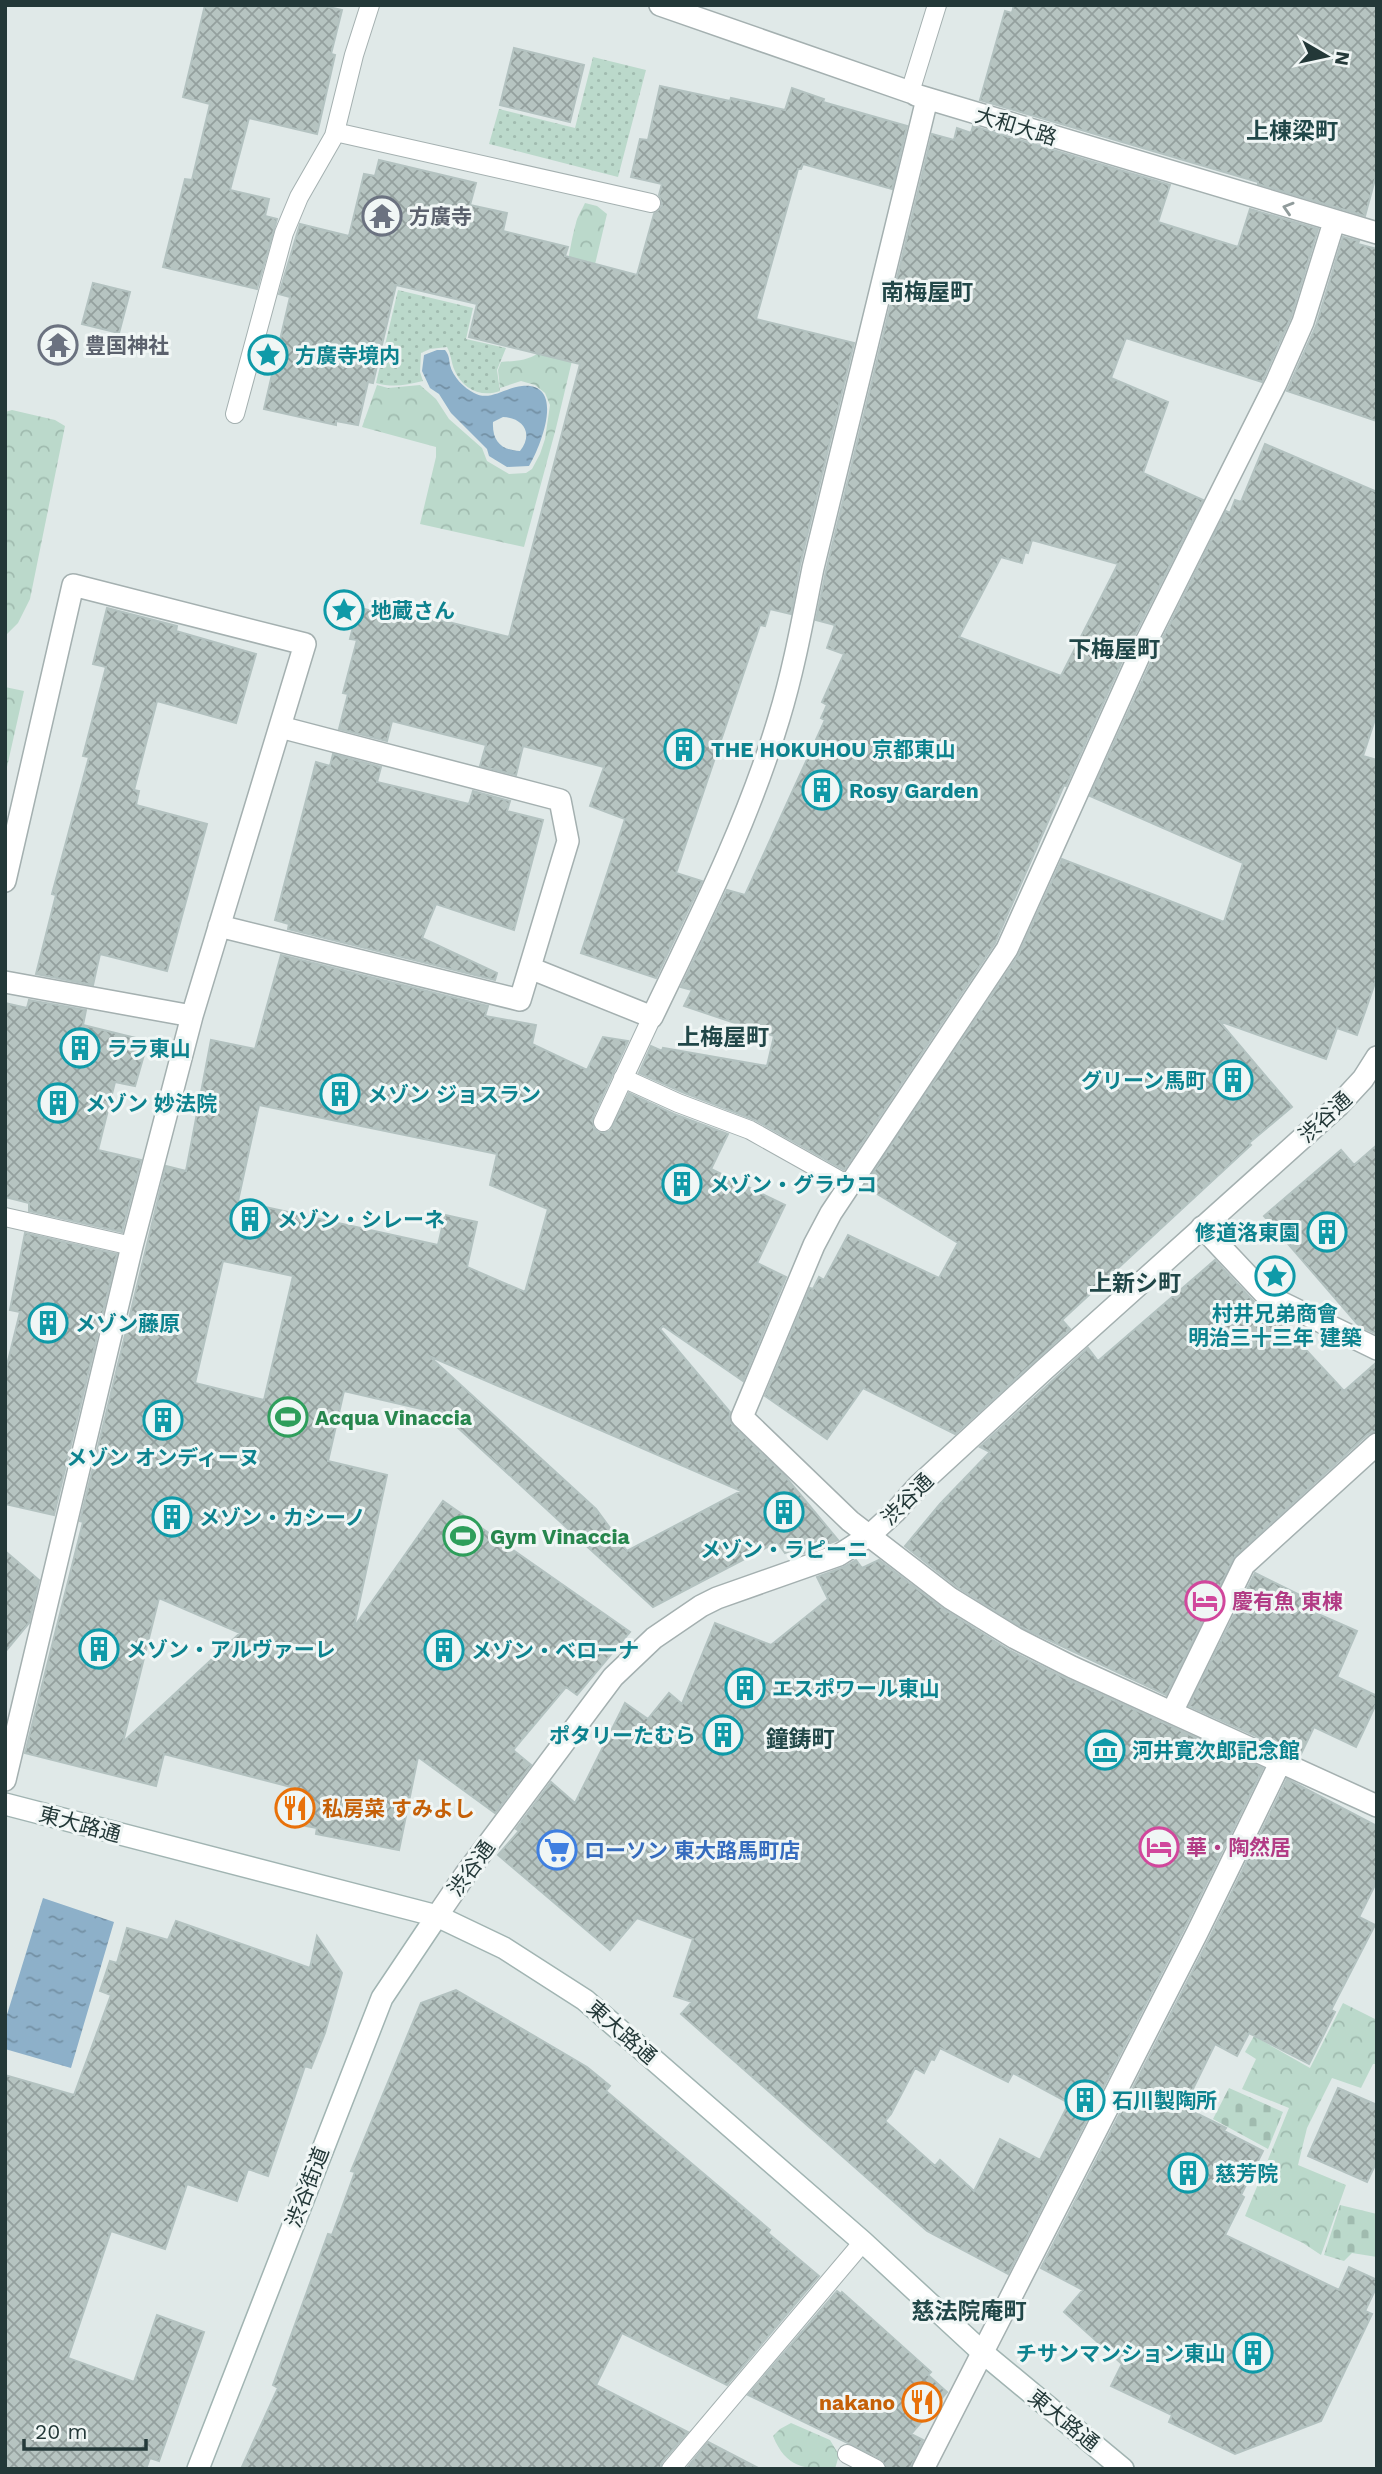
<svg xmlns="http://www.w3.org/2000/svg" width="1382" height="2474" font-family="'Work Sans','Noto Sans JP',sans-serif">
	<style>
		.forest { fill: url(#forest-crowns) }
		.cemetery { fill: url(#cemetery-stones) }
		.garden { fill: url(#garden-dots) }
		.water { fill: url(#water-ripples); fill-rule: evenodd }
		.building { fill: url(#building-cross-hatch); stroke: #b3c2c0; stroke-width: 2; fill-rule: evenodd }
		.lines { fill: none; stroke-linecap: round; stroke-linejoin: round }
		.service-casing { stroke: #a4b0b0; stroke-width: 20 }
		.minor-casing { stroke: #a4b0b0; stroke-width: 24 }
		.tertiary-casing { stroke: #a4b0b0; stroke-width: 24 }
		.secondary-casing { stroke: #a1b4b2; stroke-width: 24 }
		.service { stroke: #fff; stroke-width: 18 }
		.minor { stroke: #fff; stroke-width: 21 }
		.tertiary { stroke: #fff; stroke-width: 21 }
		.secondary { stroke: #fff; stroke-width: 21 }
		.oneway { stroke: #919c9c }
		.labels { text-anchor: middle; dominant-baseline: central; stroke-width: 6; stroke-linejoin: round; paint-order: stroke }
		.street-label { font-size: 21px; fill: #233838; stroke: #f0f6f5 }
		.worship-label { font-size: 21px; font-weight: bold; fill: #5b616d; stroke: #f0f6f5; text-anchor: start }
		.culture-label { font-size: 21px; font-weight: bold; fill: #0d838f; stroke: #f0f6f5; text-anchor: start }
		.leisure-label { font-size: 21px; font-weight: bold; fill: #27864d; stroke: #f0f6f5; text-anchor: start }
		.hotel-label { font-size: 21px; font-weight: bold; fill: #b23c85; stroke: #f0f6f5; text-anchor: start }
		.food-label { font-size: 21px; font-weight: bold; fill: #c56008; stroke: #f0f6f5; text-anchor: start }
		.shop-label { font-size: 21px; font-weight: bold; fill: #366cbe; stroke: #f0f6f5; text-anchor: start }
		.neighbourhood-label { font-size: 23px; font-weight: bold; fill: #214748; stroke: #f0f6f5 }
	</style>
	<defs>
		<pattern id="forest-crowns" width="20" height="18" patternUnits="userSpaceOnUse" patternTransform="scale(1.75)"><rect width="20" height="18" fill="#bbd9cb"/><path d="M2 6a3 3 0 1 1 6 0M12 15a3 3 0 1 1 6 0" fill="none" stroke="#a0bbaf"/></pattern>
		<pattern id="cemetery-stones" width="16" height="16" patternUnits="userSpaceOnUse" patternTransform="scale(1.75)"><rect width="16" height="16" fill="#bbd9cb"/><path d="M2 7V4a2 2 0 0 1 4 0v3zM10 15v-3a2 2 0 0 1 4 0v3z" fill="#a0bbaf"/></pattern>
		<pattern id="garden-dots" width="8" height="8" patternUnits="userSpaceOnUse" patternTransform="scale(1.75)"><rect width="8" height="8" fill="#bbd9cb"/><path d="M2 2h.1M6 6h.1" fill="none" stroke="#a0bbaf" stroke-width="1.8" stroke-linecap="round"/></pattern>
		<pattern id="water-ripples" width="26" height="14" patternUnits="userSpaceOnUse" patternTransform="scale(1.75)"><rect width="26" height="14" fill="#8db0c9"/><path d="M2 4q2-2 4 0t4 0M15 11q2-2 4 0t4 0" fill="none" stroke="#7390a4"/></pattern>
		<pattern id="building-cross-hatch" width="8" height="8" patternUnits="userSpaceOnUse" patternTransform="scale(1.75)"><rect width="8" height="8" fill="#b6c4c1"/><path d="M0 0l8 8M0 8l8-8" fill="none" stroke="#94a09e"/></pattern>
	</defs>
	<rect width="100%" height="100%" fill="#e0e9e8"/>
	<!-- forest -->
	<path class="forest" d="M585,203L597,206L607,214L556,428L524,547L420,524L436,457V447L362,427L377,385L388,388L420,385L436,399L449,419L482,448L487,461L509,474L526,473L532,469L540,454L545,439L550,405L545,393L535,385L521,381L500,388L498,370L501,362C513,361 528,361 538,353C560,334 567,253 576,223C577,217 582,210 585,203Z
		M12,410L55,420L65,426L30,599L18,623L5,636V412Z
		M5,687L24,691L5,776Z
		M1343,2003L1377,2020V2064H1373L1361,2088L1332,2078L1307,2128L1298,2165L1346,2185L1321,2255L1303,2243L1245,2216L1289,2108L1242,2089L1256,2059L1245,2052L1254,2036L1310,2068Z
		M791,2423L830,2440L839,2455L835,2469C804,2469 786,2468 773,2436L780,2429Z"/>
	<!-- cemetery -->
	<path class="cemetery" d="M1229,2088L1283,2112L1268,2149L1213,2119Z
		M1340,2205L1377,2214V2257L1352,2253L1344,2261L1324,2255Z"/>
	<!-- garden -->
	<path class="garden" d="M593,57L646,70L618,177L489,144L499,109L575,128Z
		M398,290L473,308L466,339L506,348L497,370L500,391C481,398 462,389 454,369C451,361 451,354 447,347L430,349L421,353L420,372L423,381C406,385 393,388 376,383Z"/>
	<!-- water -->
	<path class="water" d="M437,350H445C449,355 449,358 450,365C453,377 464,388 474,393C490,402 506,387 522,386C567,382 540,448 529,466L507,467L489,456L487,449L451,413L439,394L430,388L422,371L424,355ZM503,417C523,418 534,433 520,451C502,450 492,442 493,422Z
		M43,1898L114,1922L71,2068L5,2049V2021Z"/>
	<!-- building -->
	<path class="building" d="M205,5H320L342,10L331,54L335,55L317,134L249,118L230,190L269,199L265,216L277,219L257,289L163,267L185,179L192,180L210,104L183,97Z
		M1014,5H1377V172L1365,216L1258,184V182L980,100L1005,11L1012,13Z
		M514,48L584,65L570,122L500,105Z
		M660,86L730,101L731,98L785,110L792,88L824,99L823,102L907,126L892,189L803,164L801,169H798L756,319L854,343L800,565L791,614L770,609L765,626L760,625L676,873L702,881L656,978L581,953L625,819L590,806L604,767L523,746L516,775L480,766L486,745L392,721L387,741L339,729L348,694L343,693L357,640L350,639L358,607L385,615L387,607L509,637L580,364L469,337L477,304L396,285L373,383L368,382L358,425L336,421V425L264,409L290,297L279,294L300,224L349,236L364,174L375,176L379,160L476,183L470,205L507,213L503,231L568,247L565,256L637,275L654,214L662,206L659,195L662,184L631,177L640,139L648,140Z
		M973,126L1170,185L1158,222L1238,247L1250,209L1318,229L1291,317L1262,382L1126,338L1111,378L1168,402L1143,473L1203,500L1127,650L1066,786L1064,785L995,943L844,1170L755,1120L682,1092L639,1073L651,1046L662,1051L663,1048L767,1066L774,1036L684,1006L692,990L681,987L727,890L745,895L825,720L821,718L827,705L822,702L844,654L827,648L835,625L816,620L826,571L932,134L954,140L957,128L971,133ZM1032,540L1118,564L1061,676L959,637L1001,557L1022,563L1025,552L1028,553Z
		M1343,237L1359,241L1358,244L1377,249V421L1287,391L1316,326Z
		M93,283L130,292L119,333L82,324Z
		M1265,444L1377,492V713L1363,756L1377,760V977L1357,1035L1337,1028L1326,1059L1219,1021L1292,1107L1249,1143L1251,1145L1062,1320L1070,1329L955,1434L863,1388L827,1439L765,1396L810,1288L813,1289L819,1277L824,1280L848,1235L939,1278L958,1243L864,1186L1018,956L1062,859L1224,922L1243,863L1090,796L1151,662L1226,511L1230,513L1235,500L1241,502Z
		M107,608L177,626L176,631L256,654L236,723L157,701L134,790L139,791L136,805L207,824L167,971L100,954L93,985L36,974L56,895L52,894L89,757L83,756L106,667L93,664Z
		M333,754L381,767L377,782L469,804L473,791L510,801L507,811L543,820L514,930L436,904L422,938L497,973L495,980L288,929L289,924L275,920L316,762L330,766Z
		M281,955L488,1006L485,1016L536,1025L532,1044L587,1070L603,1037L628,1041L593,1117L594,1129L603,1133L610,1131L629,1093L674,1114L728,1134L711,1169L785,1205L757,1263L786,1277L743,1381L663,1326L660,1329L730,1412L729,1419L733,1426L784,1475L838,1540L804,1553L801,1547L785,1553L777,1542L653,1607L443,1414L344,1391L328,1461L387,1475L354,1627L443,1501L630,1632L577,1695L566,1687L513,1750L531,1765L495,1813L418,1757L399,1850L316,1834L317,1828L284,1822L291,1787L164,1754L156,1786L25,1753L83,1522L80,1521L166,1166L186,1171L211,1040L255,1049ZM259,1105L497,1154L490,1185L548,1209L525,1292L467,1267L477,1222L445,1215L438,1245L238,1201ZM223,1261L293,1276L264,1400L195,1383ZM429,1356L741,1491L627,1551L596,1509ZM159,1598L240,1633L123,1742Z
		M29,1000L86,1010L83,1025L148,1041L135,1086L115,1082L98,1150L141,1160L122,1232L29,1211V1203L5,1197V1003L27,1008Z
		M1377,1145V1334L1359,1326L1264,1216L1341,1150L1354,1165Z
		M25,1233L117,1254L54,1515L5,1504V1373L20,1312L10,1310Z
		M1215,1260L1256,1304L1271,1312L1344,1391L1377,1362V1431L1368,1434L1235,1556L1166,1695L1021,1627L957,1587L905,1546L940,1504L990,1452L980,1447L1088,1348L1098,1361Z
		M5,1551L39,1580L29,1623L5,1652Z
		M856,1560L862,1568L879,1560L942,1608L1009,1650L1067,1679L1263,1768L1185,1927L1008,2274L927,2231L681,2014L692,2002L674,1996L693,1939L637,1918L610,1950L498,1855L519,1831L516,1829L551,1782L575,1803L625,1703L648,1719L669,1693L682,1704L715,1623L771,1645L828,1599L817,1577L844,1567ZM940,2048L1008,2082L1013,2073L1069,2103L1040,2160L1000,2139L974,2191L940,2160L935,2166L885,2121L891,2114L915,2068L924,2073L931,2059L934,2060Z
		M1255,1573L1322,1606L1318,1614L1357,1631L1337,1677L1377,1696V1702L1356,1747L1314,1727L1300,1756L1189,1706Z
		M1287,1779L1377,1826V1881L1359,1917L1375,1925L1331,2010L1335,2012L1309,2064L1249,2033L1237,2056L1215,2044L1184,2107L1226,2128L1224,2131L1263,2151L1241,2195L1244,2197L1225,2235L1339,2290L1349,2267L1377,2280V2286L1365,2311L1372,2314L1321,2421L1235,2454L1169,2422L1172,2415L1111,2386L1122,2364L1064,2312L1083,2290L1041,2268L1209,1939Z
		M176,1921L310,1968L317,1936L342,1973L325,2033L311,2068L305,2066L268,2176L248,2169L237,2201L187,2184L165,2249L111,2231L68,2358L134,2382L157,2315L204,2332L159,2461L150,2458L146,2469H5V2075L74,2095L111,1995L100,1991L110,1961L117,1963L127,1928L168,1940Z
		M456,1990L587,2067L610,2086L606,2091L770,2230L768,2233L819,2276L727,2385L622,2333L596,2385L688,2432L662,2462L660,2469H241L278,2388L273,2385L328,2234L332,2235L355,2172L351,2171L421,2003Z
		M1338,2088L1377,2105V2161L1367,2182L1308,2156Z
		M837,2291L841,2294L842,2292L931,2372L928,2375L947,2392L911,2434L923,2440L910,2469H887L881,2459L748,2395Z
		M708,2442L760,2469H686Z"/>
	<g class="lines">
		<!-- service casing -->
		<g class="service-casing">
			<path id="service" d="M910,92L937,5
				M335,132L651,203
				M235,414L284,233L299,197L334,136L354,55L370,5
				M623,1078L678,1103L750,1130L848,1185
				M603,1122L652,1017
				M5,1217L132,1246
				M847,2454L876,2469
				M671,2469L863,2242"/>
		</g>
		<!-- minor casing -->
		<g class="minor-casing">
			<path id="minor" d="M916,95L1377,233
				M1334,222L1303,322L1276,383L1139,656L1007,949L831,1213L814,1245L742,1417L850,1521L950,1598L1015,1638L1072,1667L1377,1806
				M5,881L73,585L305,644L192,1016L132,1246L5,1780
				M219,926L520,1000L568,841L560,800L280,727
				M530,968L652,1017C699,919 748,822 779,718C794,669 803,618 813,568L927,99
				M5,982L192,1016
				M1202,1227L1266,1295L1377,1349
				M1172,1712L1244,1565L1377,1444
				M923,2469L1197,1933L1280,1763"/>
		</g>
		<!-- tertiary casing -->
		<g class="tertiary-casing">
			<path id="tertiary" d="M660,5L910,92
				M437,1916L465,1875L613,1677L654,1638L701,1606L717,1598L839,1555L870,1535L895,1512L918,1486L1045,1369L1338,1106L1363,1079L1377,1057"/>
		</g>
		<!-- secondary casing -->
		<g class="secondary-casing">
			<path id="secondary" d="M5,1804L437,1916L504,1948L585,2000L863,2242L982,2352L1123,2469
				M198,2469L382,1998L437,1916"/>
		</g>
		<!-- service -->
		<use href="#service" class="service"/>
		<!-- minor -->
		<use href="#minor" class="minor"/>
		<!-- tertiary -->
		<use href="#tertiary" class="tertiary"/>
		<!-- secondary -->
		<use href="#secondary" class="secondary"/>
	</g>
	<!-- one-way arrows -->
	<defs><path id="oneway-chevron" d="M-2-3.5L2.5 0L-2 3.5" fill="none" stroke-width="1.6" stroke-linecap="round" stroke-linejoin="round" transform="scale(1.75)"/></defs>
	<use class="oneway" href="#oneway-chevron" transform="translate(1288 208) rotate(-163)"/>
	<!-- icons -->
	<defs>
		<g id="temple-ring" transform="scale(2.0125)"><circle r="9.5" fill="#f0f6f5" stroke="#6b7280" stroke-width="1.5"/><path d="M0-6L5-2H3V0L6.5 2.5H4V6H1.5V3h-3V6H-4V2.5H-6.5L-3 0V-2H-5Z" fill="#6b7280"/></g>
		<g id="sight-ring" transform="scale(2.0125)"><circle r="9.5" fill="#f0f6f5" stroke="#0f9aa8" stroke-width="1.5"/><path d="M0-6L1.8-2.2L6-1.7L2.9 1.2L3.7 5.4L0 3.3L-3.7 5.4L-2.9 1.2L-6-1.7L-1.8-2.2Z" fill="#0f9aa8"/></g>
		<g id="building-ring" transform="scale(2.0125)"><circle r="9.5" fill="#f0f6f5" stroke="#0f9aa8" stroke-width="1.5"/><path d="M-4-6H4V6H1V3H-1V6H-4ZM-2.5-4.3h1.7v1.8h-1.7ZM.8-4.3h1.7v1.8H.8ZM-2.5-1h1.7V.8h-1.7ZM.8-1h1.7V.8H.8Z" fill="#0f9aa8"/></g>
		<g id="stadium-ring" transform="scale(2.0125)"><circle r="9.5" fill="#f0f6f5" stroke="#2e9e5b" stroke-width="1.5"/><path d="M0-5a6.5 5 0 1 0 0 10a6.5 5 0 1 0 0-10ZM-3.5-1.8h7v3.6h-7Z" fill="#2e9e5b"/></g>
		<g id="hotel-ring" transform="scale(2.0125)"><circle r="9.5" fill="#f0f6f5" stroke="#d1479c" stroke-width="1.5"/><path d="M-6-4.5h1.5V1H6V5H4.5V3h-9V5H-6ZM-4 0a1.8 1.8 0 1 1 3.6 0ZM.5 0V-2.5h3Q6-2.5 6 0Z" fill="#d1479c"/></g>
		<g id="museum-ring" transform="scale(2.0125)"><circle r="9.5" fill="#f0f6f5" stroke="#0f9aa8" stroke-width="1.5"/><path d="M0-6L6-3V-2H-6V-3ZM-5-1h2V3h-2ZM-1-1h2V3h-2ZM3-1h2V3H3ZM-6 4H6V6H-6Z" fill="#0f9aa8"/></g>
		<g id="restaurant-ring" transform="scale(2.0125)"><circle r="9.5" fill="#f0f6f5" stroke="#e8710a" stroke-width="1.5"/><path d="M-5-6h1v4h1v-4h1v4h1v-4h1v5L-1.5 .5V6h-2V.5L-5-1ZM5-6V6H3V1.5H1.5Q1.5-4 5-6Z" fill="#e8710a"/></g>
		<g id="supermarket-ring" transform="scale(2.0125)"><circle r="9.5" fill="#f0f6f5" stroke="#3f7fe0" stroke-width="1.5"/><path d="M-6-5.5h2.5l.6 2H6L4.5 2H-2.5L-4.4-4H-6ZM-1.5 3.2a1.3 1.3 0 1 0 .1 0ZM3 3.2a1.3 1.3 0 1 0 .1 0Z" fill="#3f7fe0"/></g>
	</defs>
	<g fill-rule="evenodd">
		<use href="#temple-ring" x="382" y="216"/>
		<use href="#temple-ring" x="58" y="345"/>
		<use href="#sight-ring" x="268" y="355"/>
		<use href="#sight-ring" x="344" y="610"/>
		<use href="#building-ring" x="684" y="749"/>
		<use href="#building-ring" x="822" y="790"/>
		<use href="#building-ring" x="80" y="1048"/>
		<use href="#building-ring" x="1233" y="1080"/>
		<use href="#building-ring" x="340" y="1094"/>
		<use href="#building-ring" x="58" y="1103"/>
		<use href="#building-ring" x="682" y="1184"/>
		<use href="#building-ring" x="250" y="1219"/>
		<use href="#building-ring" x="1327" y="1232"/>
		<use href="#sight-ring" x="1275" y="1276"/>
		<use href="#building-ring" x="48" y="1323"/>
		<use href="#stadium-ring" x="288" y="1417"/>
		<use href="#building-ring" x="163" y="1420"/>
		<use href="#building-ring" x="784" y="1512"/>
		<use href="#building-ring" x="172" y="1517"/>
		<use href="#stadium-ring" x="463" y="1536"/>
		<use href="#hotel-ring" x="1205" y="1601"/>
		<use href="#building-ring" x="99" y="1649"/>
		<use href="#building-ring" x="444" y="1650"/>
		<use href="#building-ring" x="745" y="1688"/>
		<use href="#building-ring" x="723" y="1735"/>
		<use href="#museum-ring" x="1105" y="1750"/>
		<use href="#restaurant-ring" x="295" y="1808"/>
		<use href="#hotel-ring" x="1159" y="1847"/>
		<use href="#supermarket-ring" x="557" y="1850"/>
		<use href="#building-ring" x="1085" y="2100"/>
		<use href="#building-ring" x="1188" y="2173"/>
		<use href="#building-ring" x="1253" y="2353"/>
		<use href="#restaurant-ring" x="922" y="2402"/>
	</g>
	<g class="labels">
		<!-- street labels -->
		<g class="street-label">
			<text transform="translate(1016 126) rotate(17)">大和大路</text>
			<text transform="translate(1325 1117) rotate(-43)">渋谷通</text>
			<text transform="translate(907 1499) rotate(-45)">渋谷通</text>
			<text transform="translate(80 1824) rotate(15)">東大路通</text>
			<text transform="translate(471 1868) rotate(-54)">渋谷通</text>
			<text transform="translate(622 2032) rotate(41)">東大路通</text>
			<text transform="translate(307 2187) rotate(-69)">渋谷街道</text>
			<text transform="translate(1064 2420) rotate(39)">東大路通</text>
		</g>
		<!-- worship labels -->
		<g class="worship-label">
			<text x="409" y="216">方廣寺</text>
			<text x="85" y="345">豊国神社</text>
		</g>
		<!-- culture labels -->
		<g class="culture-label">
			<text x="295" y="355">方廣寺境内</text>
			<text x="371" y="610">地蔵さん</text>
			<text x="711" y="749">THE HOKUHOU 京都東山</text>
			<text x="849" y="790">Rosy Garden</text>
			<text x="107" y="1048">ララ東山</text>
			<text x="1206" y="1080" text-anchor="end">グリーン馬町</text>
			<text x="367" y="1094">メゾン ジョスラン</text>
			<text x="85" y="1103">メゾン 妙法院</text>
			<text x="709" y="1184">メゾン・グラウコ</text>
			<text x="277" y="1219">メゾン・シレーネ</text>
			<text x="1300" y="1232" text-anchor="end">修道洛東園</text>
			<text x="1275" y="1313" text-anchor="middle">村井兄弟商會<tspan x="1275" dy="24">明治三十三年 建築</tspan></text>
			<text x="75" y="1323">メゾン藤原</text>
			<text x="163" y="1457" text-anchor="middle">メゾン オンディーヌ</text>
			<text x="199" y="1517">メゾン・カシーノ</text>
			<text x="784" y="1549" text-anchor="middle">メゾン・ラピーニ</text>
			<text x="126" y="1649">メゾン・アルヴァーレ</text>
			<text x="471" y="1650">メゾン・ベローナ</text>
			<text x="772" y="1688">エスポワール東山</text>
			<text x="696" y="1735" text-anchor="end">ポタリーたむら</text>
			<text x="1132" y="1750">河井寛次郎記念館</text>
			<text x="1112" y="2100">石川製陶所</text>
			<text x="1215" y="2173">慈芳院</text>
			<text x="1226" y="2353" text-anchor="end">チサンマンション東山</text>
		</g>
		<!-- leisure labels -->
		<g class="leisure-label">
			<text x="315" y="1417">Acqua Vinaccia</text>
			<text x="490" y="1536">Gym Vinaccia</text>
		</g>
		<!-- hotel labels -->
		<g class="hotel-label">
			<text x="1232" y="1601">慶有魚 東棟</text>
			<text x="1186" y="1847">華・陶然居</text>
		</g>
		<!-- food labels -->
		<g class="food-label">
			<text x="322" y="1808">私房菜 すみよし</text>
			<text x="895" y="2402" text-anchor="end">nakano</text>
		</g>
		<!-- shop labels -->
		<g class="shop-label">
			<text x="584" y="1850">ローソン 東大路馬町店</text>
		</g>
		<!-- neighbourhood labels -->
		<g class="neighbourhood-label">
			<text x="1292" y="131">上棟梁町</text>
			<text x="927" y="292">南梅屋町</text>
			<text x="1114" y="649">下梅屋町</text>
			<text x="723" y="1037">上梅屋町</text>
			<text x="1135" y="1283">上新シ町</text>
			<text x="800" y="1739">鐘鋳町</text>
			<text x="969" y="2311">慈法院庵町</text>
		</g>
	</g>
	<!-- border -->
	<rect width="1382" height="2474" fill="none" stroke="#233838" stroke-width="14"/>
	<!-- north arrow -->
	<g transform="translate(1326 56) rotate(99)" stroke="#f0f6f5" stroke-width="5" paint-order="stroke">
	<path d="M0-5L12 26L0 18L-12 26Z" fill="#233838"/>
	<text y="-10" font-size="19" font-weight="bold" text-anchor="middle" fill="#233838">N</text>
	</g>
	<!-- scale -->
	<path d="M24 2439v10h122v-10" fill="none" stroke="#233838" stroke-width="3.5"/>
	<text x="35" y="2439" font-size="21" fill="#233838" stroke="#f0f6f5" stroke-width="5" paint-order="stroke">20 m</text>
</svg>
